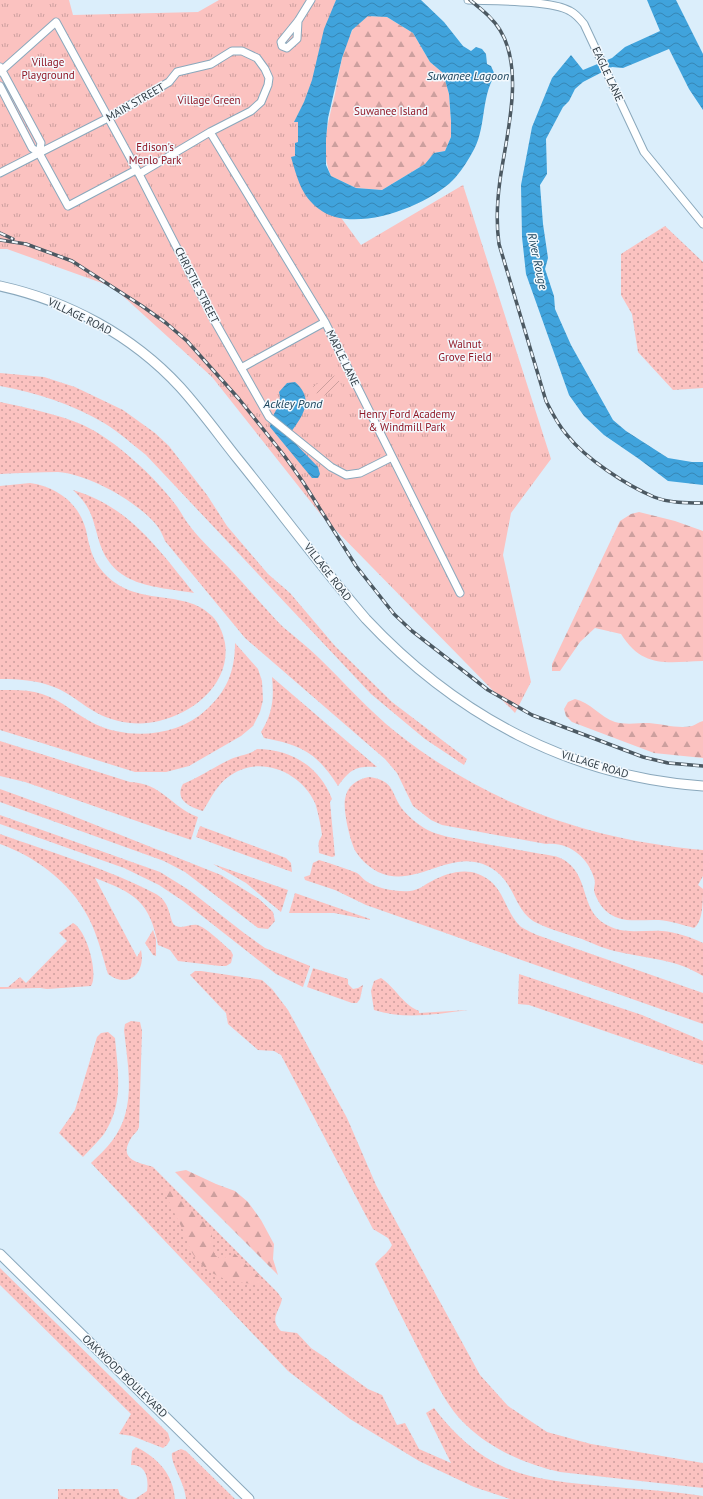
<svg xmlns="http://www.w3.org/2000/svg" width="703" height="1499" font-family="'PT Sans',sans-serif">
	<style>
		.grass { fill: url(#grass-dots) }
		.forest { fill: url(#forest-firs) }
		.park { fill: url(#park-tufts) }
		.garden { fill: url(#garden-furrows) }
		.water { fill: url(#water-waves); fill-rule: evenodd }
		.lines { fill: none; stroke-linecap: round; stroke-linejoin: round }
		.street-casing { stroke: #8aa8bc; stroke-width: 9 }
		.secondary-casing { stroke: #8aa8bc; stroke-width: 11 }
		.street { stroke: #fff; stroke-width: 7 }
		.secondary { stroke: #fff; stroke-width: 9 }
		.rail-casing { stroke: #4c5962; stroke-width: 3.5 }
		.rail { stroke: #f3f9fe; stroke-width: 2; stroke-dasharray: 6; stroke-linecap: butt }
		.labels { text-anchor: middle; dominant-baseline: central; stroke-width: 3; stroke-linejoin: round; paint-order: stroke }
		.park-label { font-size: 11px; fill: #901826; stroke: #f3f9fe }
		.street-label { font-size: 11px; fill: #313d45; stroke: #f3f9fe }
		.water-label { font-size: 12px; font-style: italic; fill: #19425a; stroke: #f3f9fe }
	</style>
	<defs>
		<pattern id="grass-dots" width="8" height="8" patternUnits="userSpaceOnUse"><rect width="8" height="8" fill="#fbc2c0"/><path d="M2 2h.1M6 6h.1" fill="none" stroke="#cc9f9e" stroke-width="1.8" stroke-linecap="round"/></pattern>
		<pattern id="forest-firs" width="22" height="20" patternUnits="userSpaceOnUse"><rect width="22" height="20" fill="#fbc2c0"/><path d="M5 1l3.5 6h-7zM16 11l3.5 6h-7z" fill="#cc9f9e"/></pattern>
		<pattern id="park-tufts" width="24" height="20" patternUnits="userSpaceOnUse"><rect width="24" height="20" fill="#fbc2c0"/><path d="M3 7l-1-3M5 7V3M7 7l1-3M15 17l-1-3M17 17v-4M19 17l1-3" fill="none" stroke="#cc9f9e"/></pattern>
		<pattern id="garden-furrows" width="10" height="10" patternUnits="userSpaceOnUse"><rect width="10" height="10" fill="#fbc2c0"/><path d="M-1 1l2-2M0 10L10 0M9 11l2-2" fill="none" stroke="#cc9f9e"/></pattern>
		<pattern id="water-waves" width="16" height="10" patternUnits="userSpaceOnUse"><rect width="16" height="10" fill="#40a3dc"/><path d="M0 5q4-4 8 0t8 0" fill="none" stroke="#3686b4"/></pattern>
	</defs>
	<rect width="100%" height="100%" fill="#dbeefb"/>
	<!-- grass -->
	<path class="grass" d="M665,226L703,262V388L673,390L638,352L632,314L621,295V254Z
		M0,373L44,377L75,387L123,410L155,433L169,446L207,495L227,526L268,574L290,593L335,646L392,702L467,759L464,765L425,739L371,694L146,455C132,444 119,432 104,423C72,404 37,393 0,386Z
		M0,402C28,408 57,414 83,425C114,439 155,477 175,504C180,510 184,519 189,525C201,541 217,555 230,569C248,588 265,609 283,627C295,637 308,647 319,658C345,683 368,710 397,733C487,804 589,840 703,850V876L698,885L703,889C703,901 703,922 694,928C683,925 671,921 659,920C639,919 619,925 604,909C600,905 595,896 594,890C594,886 596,883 594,878C588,857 568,841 546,844L442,825L431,820L413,806L397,773L385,759L245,638L165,541C163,536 161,531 158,527C140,503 89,474 58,472C39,472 19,473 0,474Z
		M30,483C57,487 79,503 86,530C89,545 92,560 103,572C136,609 183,587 212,616C219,623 223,633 225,643C231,683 194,713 159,721C139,726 116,723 97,713C82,705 70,693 54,687C37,680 18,679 0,679V486Z
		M73,490C130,507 158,549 194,593C153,586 113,587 99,541C92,517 92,508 73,490Z
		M235,643L258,669L262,681L263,700L260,712L253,726L241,736L189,766L166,772H135L0,730V690C14,690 28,689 42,694C62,700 76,715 95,724C129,740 177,737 206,710C227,691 235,671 235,643Z
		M272,677L377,767C355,766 351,769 338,786C317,753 302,745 264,738L261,732C273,713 274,698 272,677Z
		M0,741L130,782C162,783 171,807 198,817L191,840L25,782L0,776Z
		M257,749C291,749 320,767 332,799L330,802L335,856L332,857L319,853C319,849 318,845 319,841C320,839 321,837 322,835C322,831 317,807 315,803C301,772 260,755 231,775C217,784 211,798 203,811C190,807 174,800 183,784C200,777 214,767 231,759C240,755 249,755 257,749Z
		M369,777C396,781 390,793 403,810C409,817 416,823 424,828C437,836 455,838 470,841C492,845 514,849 536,853C546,855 559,855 567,862C591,880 579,914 611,927C627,934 646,930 662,931C676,932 690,937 703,943V976C676,959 649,959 619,952C607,950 594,944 582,939C567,934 551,930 537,923C511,910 517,877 483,864C446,851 415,889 378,872C369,867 362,861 356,852C350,842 343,810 345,799C347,786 357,779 369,777Z
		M0,789L58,810L221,875L259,899L273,912L275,921L268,929L258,928L185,872L164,861L0,802Z
		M0,815L160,872L189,890L244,933L265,948L310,966L303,987L276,974L183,901L159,885L124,868L0,824Z
		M200,826L286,858L291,863L292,872L196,837Z
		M0,834C52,853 107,868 156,894C173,904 168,922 176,926C183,929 190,924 197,925C206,927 223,944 231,951L233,955L231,963L226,966H220L178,961L170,950L158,945C150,902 135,893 95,878L137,957L141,950C146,972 129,990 108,974C103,958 99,941 92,925C75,886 39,858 0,844Z
		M319,860C332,864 345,868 357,873C360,875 363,879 366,881C378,889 396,892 410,891C419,890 424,885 432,881C445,874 463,868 478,874C505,884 503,910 521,927C526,930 533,933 537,935L703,993V1024L366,905L335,890L305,880L304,877L310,875L313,863Z
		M213,864L288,890L281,912L246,883Z
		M295,893L370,919V920L334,913H289Z
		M73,923C86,929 99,973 91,986L47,989L40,988L0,989V987H8L20,977L26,983L67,941L59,933Z
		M153,930L156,939V956L153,955L145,943Z
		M313,968L348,979V984L353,989L358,988L363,985L360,999L357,1003H352L307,987Z
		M195,971H201L262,980L272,989L288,1010L347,1118L376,1185L480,1375L508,1406L547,1432L591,1444L703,1463V1488L560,1472C526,1464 492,1450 466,1425C448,1408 438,1386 426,1364C409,1331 392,1298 375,1264C381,1257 388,1253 392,1245L388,1238L373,1229L281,1055L274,1051L258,1050L228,1024L226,1013L190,975Z
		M519,974L642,1015L703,1041V1065L529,1005L518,1004Z
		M381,978C396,988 402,1004 419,1011V1013L468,1010C437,1014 405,1020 374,1010L371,991L374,981Z
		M131,1021L140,1022L142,1031L139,1127C137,1133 133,1134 130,1140C118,1161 141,1163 153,1167L278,1293L282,1299C279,1313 269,1318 281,1331L297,1333L311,1348L329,1360V1361L368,1389L382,1395L397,1425L405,1423L419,1449L451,1463L426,1413L434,1408C453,1433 476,1455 506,1468C537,1481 570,1483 603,1486C637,1489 670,1491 703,1496V1499H510L474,1487L419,1461L350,1419L288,1371L91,1163C98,1156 106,1149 112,1141C137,1109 128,1067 124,1030L125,1024Z
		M108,1032L115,1038C118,1072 124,1104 104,1134C98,1142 90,1149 83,1157L59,1133L75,1110L97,1037L101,1033Z
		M0,1268L168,1433L170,1440L167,1445L163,1448L132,1436L119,1434L131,1414L0,1285Z
		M136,1447C158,1458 173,1474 175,1499H135L147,1491C149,1479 146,1464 131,1465L132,1451Z
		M181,1449L186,1451L235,1499H186C185,1483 170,1463 172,1453Z
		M58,1489H118L120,1495L128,1499H58Z"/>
	<!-- forest -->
	<path class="forest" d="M368,16L387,17L413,33L430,62L443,73L449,94L451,121V137L445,151L434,153L425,164L382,190L356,188L331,176C319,149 329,120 335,94C339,73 342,50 352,31C355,25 363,21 368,16Z
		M639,512L675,521L703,531V661C667,662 643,669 621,634L595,628L580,642L560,671H552V664L620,521L631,514Z
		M575,699C590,702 600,717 615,722C625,725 638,723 649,723C663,724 678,729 692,726C695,725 699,722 703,721V758L654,753L572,722L566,716L564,709L568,702Z
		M186,1170L216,1184L235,1191L248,1202L261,1220L274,1244L273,1259L278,1275L175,1172Z
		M161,1178L212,1230C212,1246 211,1268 234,1253L267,1284C238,1284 213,1281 195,1257C188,1248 186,1236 181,1226C173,1210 165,1196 161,1178Z"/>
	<!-- park -->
	<path class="park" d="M0,0H69L73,15L198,12L219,0H336L296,156L361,245L463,185L551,459L511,513L503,555L531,682L515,713L322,516L212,377L113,287L7,249H0Z"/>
	<!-- garden -->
	<path class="garden" d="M336,375L342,387L319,398L313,386Z"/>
	<!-- water -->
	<path class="water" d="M336,0H421L444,22L463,46L471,51L476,47L482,49L486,54L487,64L491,66L495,75C480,99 487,129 472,153C467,162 460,173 453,180C426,207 352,235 319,209C301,196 297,177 291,157L295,156V143L298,142V122H294L304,102L312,80L324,29ZM368,16L387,17L413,33L430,62L443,73L449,94L451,121V137L445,151L434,153L425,164L382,190L356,188L331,176L326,165V139L328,118L342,58L352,30Z
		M647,0H676L703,54V110L689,89L669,49L623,68L612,67L583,82L575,89L569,101L563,107L546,139L547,174L540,185L543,224L548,258L545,269L554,296L555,309L571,345L613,420L626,431L668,458L692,462H703V485L668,481L639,459L604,435L584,416L569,395L526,274L522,237L521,185L532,127L552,78L571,55L583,70L612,58L625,47L660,31Z
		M295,382C317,401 300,419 288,436L318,467L320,474L318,478H312L270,427C271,413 283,406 279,392L287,383Z"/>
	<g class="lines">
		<!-- street casing -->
		<g class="street-casing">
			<path id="street" d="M468,0C492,1 551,0 570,11C576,14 580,19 584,24L644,152L703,224
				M298,21L297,39L287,48L282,46L281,42L298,21L311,0
				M0,67L41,143L39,153
				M0,72L56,22L139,174L214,320L269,417L331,467L346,475L360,473L392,457
				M0,86L32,148L39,153L68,206L136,170
				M210,132L325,322L460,593
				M0,173L108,118L169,82L177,72L211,64L232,51H242L257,58L265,69L269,78L268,85L261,102L251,111L210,132L139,174
				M241,368L325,322"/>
		</g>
		<!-- secondary casing -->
		<g class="secondary-casing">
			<path id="secondary" d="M0,286C68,301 132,335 180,387C200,409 218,434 237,458C280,511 321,567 366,619C456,715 570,777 703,786
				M0,1254L249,1499"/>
		</g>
		<!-- street -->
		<use href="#street" class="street"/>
		<!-- secondary -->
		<use href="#secondary" class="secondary"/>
		<!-- rail casing -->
		<g class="rail-casing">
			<path id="rail" d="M470,0C481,9 493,18 500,30C525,70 506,137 500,180C497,202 496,223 499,244L546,401C552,413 558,425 567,435C586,459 626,485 654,497C669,503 687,503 703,503
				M0,233L13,239
				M0,240L26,244L72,261L142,306L166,323L187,341L239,399L283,454L303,482L356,566L394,614L412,631L488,690L532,715L643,757L668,763L703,766"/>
		</g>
		<!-- rail -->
		<use href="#rail" class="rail"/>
	</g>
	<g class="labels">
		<!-- park labels -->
		<g class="park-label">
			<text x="48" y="62">Village<tspan x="48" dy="13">Playground</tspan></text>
			<text x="209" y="100">Village Green</text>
			<text x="391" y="111">Suwanee Island</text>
			<text x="155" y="147">Edison's<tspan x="155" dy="13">Menlo Park</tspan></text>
			<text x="465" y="344">Walnut<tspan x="465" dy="13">Grove Field</tspan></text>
			<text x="407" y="414">Henry Ford Academy<tspan x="407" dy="13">&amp; Windmill Park</tspan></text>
		</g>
		<!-- street labels -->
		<g class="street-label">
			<text transform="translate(608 74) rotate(65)">EAGLE LANE</text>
			<text transform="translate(135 102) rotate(-30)">MAIN STREET</text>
			<text transform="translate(197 285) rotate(63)">CHRISTIE STREET</text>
			<text transform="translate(80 316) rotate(26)">VILLAGE ROAD</text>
			<text transform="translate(343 358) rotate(64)">MAPLE LANE</text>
			<text transform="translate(328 572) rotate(52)">VILLAGE ROAD</text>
			<text transform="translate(595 764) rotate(17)">VILLAGE ROAD</text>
			<text transform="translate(125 1376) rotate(44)">OAKWOOD BOULEVARD</text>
		</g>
		<!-- water labels -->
		<g class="water-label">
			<text x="468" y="75">Suwanee Lagoon</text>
			<text transform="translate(538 261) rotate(78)">River Rouge</text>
			<text x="293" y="403">Ackley Pond</text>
		</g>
	</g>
</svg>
